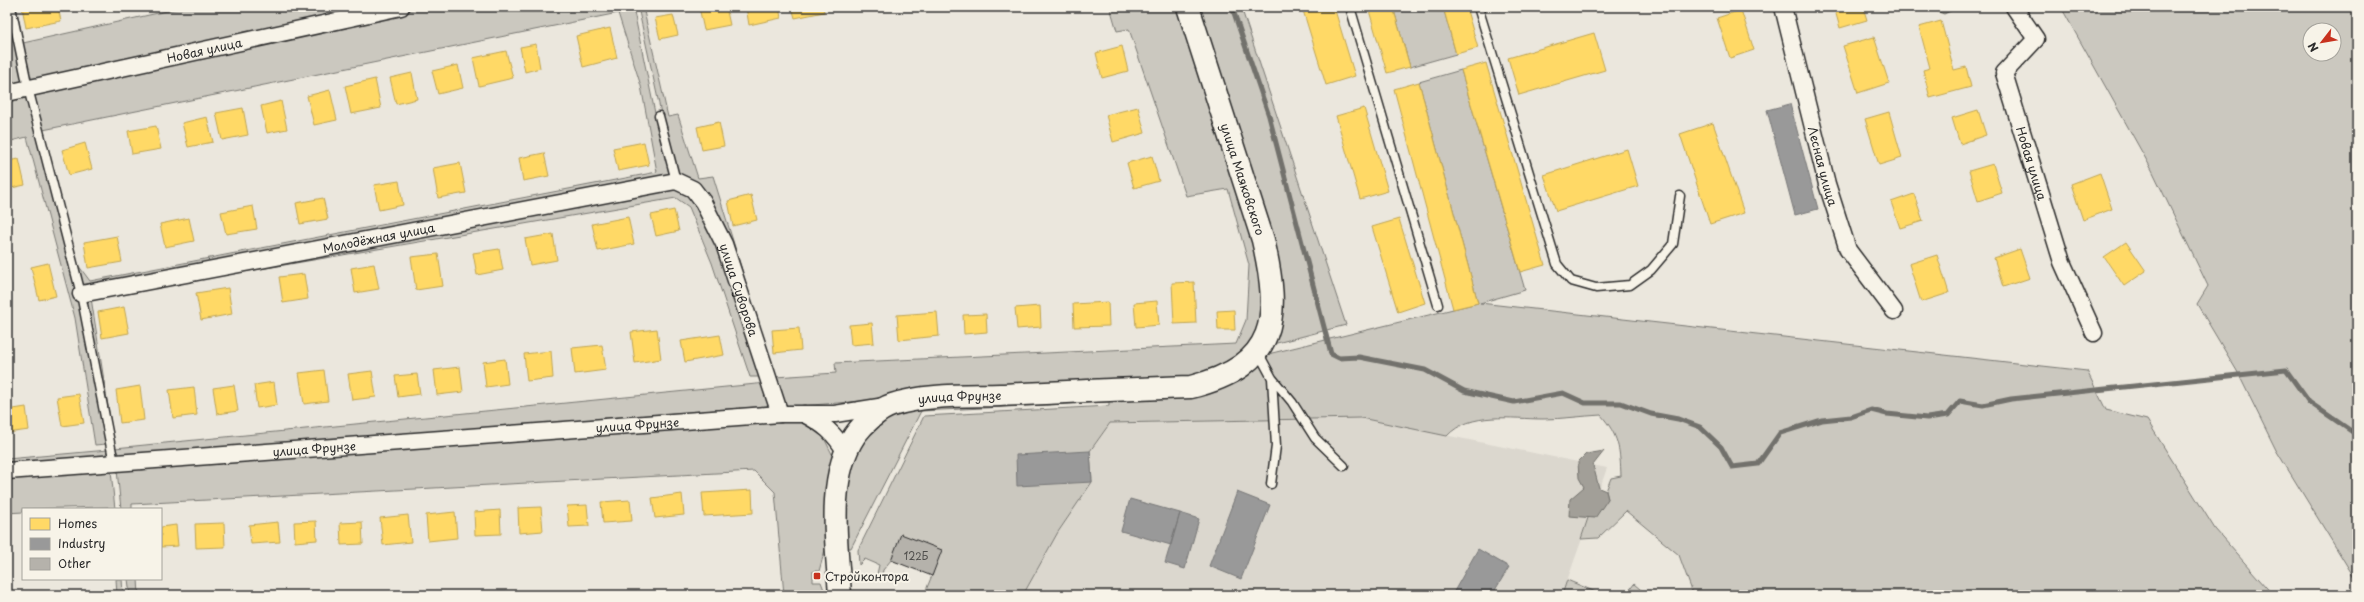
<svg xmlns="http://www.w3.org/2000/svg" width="2364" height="602" font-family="'Playpen Sans',sans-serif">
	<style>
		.built { fill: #dbd7ce }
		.green { fill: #cbc8bf; stroke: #7b7a75; fill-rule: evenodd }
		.water { fill: #a29f98; stroke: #72716c }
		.homes { fill: #ffd966; stroke: #bfa554 }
		.industry { fill: #999; stroke: #787878 }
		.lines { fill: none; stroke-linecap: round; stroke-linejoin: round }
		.stream { stroke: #72716c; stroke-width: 5 }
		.building { fill: #b5b2ab; stroke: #2b2b2b }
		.lane-casing { stroke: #2b2b2b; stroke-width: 11 }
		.street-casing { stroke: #2b2b2b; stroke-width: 19 }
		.secondary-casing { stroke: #2b2b2b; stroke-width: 25 }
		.lane { stroke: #f7f3e8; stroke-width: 8 }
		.street { stroke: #f7f3e8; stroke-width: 16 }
		.secondary { stroke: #f7f3e8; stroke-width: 22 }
		.poi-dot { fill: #c8321e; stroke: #f7f3e8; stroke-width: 1.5 }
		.labels { text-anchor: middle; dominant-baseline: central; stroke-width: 4; stroke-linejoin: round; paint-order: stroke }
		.number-label { font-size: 10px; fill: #4e4d4b }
		.street-label { font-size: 12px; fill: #2b2b2b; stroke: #f7f3e8 }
		.poi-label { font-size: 12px; fill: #2b2b2b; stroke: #f7f3e8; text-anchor: start }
	</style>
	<rect width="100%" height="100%" fill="#ebe7dd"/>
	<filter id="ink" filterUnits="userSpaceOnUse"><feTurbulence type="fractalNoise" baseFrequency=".025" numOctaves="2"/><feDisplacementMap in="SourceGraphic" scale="8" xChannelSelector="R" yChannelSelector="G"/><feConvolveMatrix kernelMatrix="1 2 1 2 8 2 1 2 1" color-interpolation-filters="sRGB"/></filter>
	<g filter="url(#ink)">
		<!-- built -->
		<path class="built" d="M1361,418L1607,468L1562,595H1023L1058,532L1091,482L1090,451L1110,423Z"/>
		<!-- green -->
		<path class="green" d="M7,7L24,85L7,89V49L10,48L7,34Z
			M14,7H16L23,43L185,7H379L30,83Z
			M425,7H633L661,142L671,175L84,288L78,265L90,281L657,172L641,86L618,13L43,130L33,92Z
			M638,7H643L668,117L678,115L698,178L713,176L775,377L836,373L835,363L1236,344L1246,320L1249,265L1228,189L1186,196L1129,29L1117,31L1110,7H1180L1253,238C1271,311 1275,358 1190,377L942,389L907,393L889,399L786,407L778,398L719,226C707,201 705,189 679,178L667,141Z
			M1199,7H1241L1346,325L1273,344L1281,310V275L1273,239Z
			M1393,7H1443L1456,54L1410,67Z
			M2061,7H2357V582L2276,450L2237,371L2197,304L2208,286L2152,170ZM2310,30H2334V54H2310Z
			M1461,70L1525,290L1480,303L2087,371L2106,410L2147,420L2215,529L2273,595H1687L1692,591L1679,555L1626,511L1598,538L1581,539L1588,518L1608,499L1606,491L1611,478L1621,476C1620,449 1619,436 1601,415C1582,416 1562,419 1543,419C1512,419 1470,411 1447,436L1361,418L1110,423L1090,451L1092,482L1058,532L1023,595H924L933,573L891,560L883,570L882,576L877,574L879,565L865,559L859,565L858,550L924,416L1109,406V402L921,411L851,548H846C846,481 840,424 921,407L1194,396C1224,389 1248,379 1268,354L1478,303L1419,82Z
			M26,93L77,294L106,444L95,445L75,318L27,137L7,142V98Z
			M675,186L691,192L719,244L763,377H750L712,263L689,207L676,198L91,298L114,444L86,296Z
			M766,383L771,398L769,406L119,455L115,448Z
			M781,420L799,421L813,428L823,436L832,454L828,539L819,571H813V582H821L826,595H784L775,492L754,471L132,504V509H121L117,470Z
			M108,450L104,457L7,465V459Z
			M111,471L115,509H108V507L23,509V512L7,513V479Z
			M116,579H122L123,595H117Z
			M128,579H138L139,595H130Z
			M1567,580L1603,595H1562Z
			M1634,584L1647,595H1626Z"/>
		<!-- water -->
		<path class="water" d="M1926,7H1959L1944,14Z
			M1604,451L1593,465L1599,488L1606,491L1608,499L1595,518L1569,516L1570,499L1584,487L1579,478L1578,462L1586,454Z"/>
		<!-- homes -->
		<path class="homes" d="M22,7H58L61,21L26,28Z
			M85,7H100L85,10Z
			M699,7H726L730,25L704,30Z
			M746,7H779L781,18L749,25Z
			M792,7H823L824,12L795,18Z
			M1302,7H1334L1355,76L1326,85Z
			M1368,7H1393L1410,67L1387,73Z
			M1443,7H1466L1478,48L1456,54Z
			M1834,7H1863L1867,20L1840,28Z
			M1741,10L1754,50L1730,58L1717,18Z
			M673,15L678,35L660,39L655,18Z
			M1941,21L1954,70L1966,67L1971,87L1930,98L1923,70L1930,68L1919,27Z
			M610,28L617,58L583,67L576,36Z
			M1594,33L1605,70L1519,95L1508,58Z
			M1874,37L1889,83L1858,93L1843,46Z
			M536,44L540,68L525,72L520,47Z
			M1122,46L1128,71L1102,78L1096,53Z
			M506,51L513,78L479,86L473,58Z
			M1486,63L1545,265L1520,272L1461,70Z
			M458,65L463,88L438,94L432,71Z
			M412,73L417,99L396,104L390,78Z
			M375,79L381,108L351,114L345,86Z
			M1419,82L1478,303L1453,309L1394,89Z
			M330,90L337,120L314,125L307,96Z
			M281,101L287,129L267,133L261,106Z
			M1138,107L1145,133L1113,142L1106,115Z
			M243,108L248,135L222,140L216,113Z
			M1364,108L1388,191L1360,199L1336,116Z
			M1978,110L1986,135L1960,144L1952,118Z
			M1889,112L1902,158L1879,165L1865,119Z
			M207,117L213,142L188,147L182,123Z
			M719,122L724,146L702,150L697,127Z
			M1713,123L1744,213L1710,224L1680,134Z
			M156,126L161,149L132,154L128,131Z
			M644,142L649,165L618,171L613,148Z
			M85,143L92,169L69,175L62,150Z
			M1627,149L1638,186L1556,211L1544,175Z
			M544,153L549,176L523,181L519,158Z
			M1152,156L1159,181L1134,188L1127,163Z
			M19,159L25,185L7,189V161Z
			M460,163L466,193L438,198L433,168Z
			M1993,164L2002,193L1978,201L1969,171Z
			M2100,173L2112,209L2083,220L2071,184Z
			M399,181L403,205L379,210L374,185Z
			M1914,194L1923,221L1900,228L1891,202Z
			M751,195L757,220L733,226L728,201Z
			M323,198L328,219L300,224L296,203Z
			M253,206L257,229L226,234L221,212Z
			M674,210L679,231L656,236L651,215Z
			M628,217L634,244L598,251L592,224Z
			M189,218L194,241L165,247L160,224Z
			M1399,219L1425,303L1398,312L1372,227Z
			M553,234L557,260L530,265L525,239Z
			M117,236L122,262L88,268L84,242Z
			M2126,242L2146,271L2124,286L2104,257Z
			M499,249L503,270L477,275L473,253Z
			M2020,249L2030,278L2003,287L1994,258Z
			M438,254L443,286L416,290L411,257Z
			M1937,255L1949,293L1921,302L1909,264Z
			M48,263L56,296L39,300L31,267Z
			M374,264L379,289L355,293L351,268Z
			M304,274L308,299L283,303L279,277Z
			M1194,282L1196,323L1174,324L1172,283Z
			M228,288L232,314L201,320L196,293Z
			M1157,301L1159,325L1136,327L1134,303Z
			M1108,302L1109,326L1074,327L1073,304Z
			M1040,306L1041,327L1017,329L1015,308Z
			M124,307L129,333L102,338L98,312Z
			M1234,310L1235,330H1218L1217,311Z
			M937,312L939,336L899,340L897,315Z
			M986,314L987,332L964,334L963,315Z
			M872,323L874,343L851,345L849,325Z
			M799,328L801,350L774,353L772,330Z
			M657,329L661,359L635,363L631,332Z
			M720,335L724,355L685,362L681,341Z
			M602,345L606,370L575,374L572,348Z
			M551,351L553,378L527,381L524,354Z
			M505,359L508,384L486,387L483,362Z
			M460,367L463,392L437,395L434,370Z
			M324,370L328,401L304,404L299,373Z
			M372,371L376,397L352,400L348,374Z
			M417,374L420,394L398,397L395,376Z
			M274,382L277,405L257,408L254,385Z
			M234,385L238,411L217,414L213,388Z
			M140,386L144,420L120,423L116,390Z
			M194,387L197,415L173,418L169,390Z
			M79,394L84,423L62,426L57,397Z
			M26,407L29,430L7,433V410Z
			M752,490L753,513L704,516L702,493Z
			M682,494L684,515L655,518L652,498Z
			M630,500L632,521L603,523L601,502Z
			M587,505L589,526L569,527L567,506Z
			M541,507L543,531L519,533L518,508Z
			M500,510L501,534L475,535L474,512Z
			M455,512L457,538L428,541L426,515Z
			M408,515L411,542L383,545L380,518Z
			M316,521L317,540L295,542L294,522Z
			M278,522L280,542L251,544L249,525Z
			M362,522L363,544L341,545L340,523Z
			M224,523L225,547L196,548L195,524Z
			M176,525L178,546L161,547V527Z"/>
		<!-- industry -->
		<path class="industry" d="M1790,104L1818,209L1795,215L1767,110Z
			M1090,451L1092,482L1017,486L1016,455Z
			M1237,492L1270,505L1241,579L1209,566Z
			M1130,499L1180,513L1171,545L1121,531Z
			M1180,513L1199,519L1185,569L1165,563Z
			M1478,549L1509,567L1492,595H1452Z"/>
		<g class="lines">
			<!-- stream -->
			<path class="stream" d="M1232,7L1269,116L1331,354L1339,358L1359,357L1425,370L1464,391L1514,402L1563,393L1585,403H1621L1651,414L1678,419L1700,427L1721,447L1732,467L1758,464L1780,433L1822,420L1851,417L1871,410L1887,414L1927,418L1948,415L1960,401L1983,405L2011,399L2286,370L2309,402L2357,435"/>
		</g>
		<!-- building -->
		<path class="building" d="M901,534L942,550L932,576L891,560Z"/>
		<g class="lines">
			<!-- lane casing -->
			<g class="lane-casing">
				<path id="lane" d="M11,7L28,88L81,294L114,463
					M1350,7L1438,305
					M1478,7L1557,264L1571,281L1596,288L1630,285L1651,270L1673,244L1680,196
					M659,116L676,181
					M1258,352L1272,378L1292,402L1315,438L1344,466
					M1271,484L1276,446L1272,378"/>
			</g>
			<!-- street casing -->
			<g class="street-casing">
				<g id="street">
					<path id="s1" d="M1783,7L1827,184L1848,250L1894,311"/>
					<path id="s2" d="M2014,7L2036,39L2004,73L2062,262L2094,333"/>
					<path id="s3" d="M7,93L401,7"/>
					<path id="s4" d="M81,294L676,181L693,189L703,202L724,244L780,414"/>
					<path d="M804,414C823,424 835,433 846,453"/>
					<path id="s5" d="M7,471L780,414H835L885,406"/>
				</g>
			</g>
			<!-- secondary casing -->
			<g class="secondary-casing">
				<g id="secondary">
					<path id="s6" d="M840,595C837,546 826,478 855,435C863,424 879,409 892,405C926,394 966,396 1000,395C1064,392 1127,389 1191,387C1278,365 1281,318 1263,240L1188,7"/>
				</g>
			</g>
			<!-- lane -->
			<use href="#lane" class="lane"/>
			<!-- street -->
			<use href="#street" class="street"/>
			<!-- secondary -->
			<use href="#secondary" class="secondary"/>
		</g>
	</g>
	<!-- markers -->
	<rect class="poi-dot" x="813" y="572" width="8" height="8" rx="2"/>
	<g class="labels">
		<!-- number labels -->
		<g class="number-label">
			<text x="916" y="555">122Б</text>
		</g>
		<!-- street labels -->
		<g class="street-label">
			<text stroke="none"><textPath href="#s3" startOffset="202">Новая улица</textPath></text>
			<text stroke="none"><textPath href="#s2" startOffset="180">Новая улица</textPath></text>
			<text stroke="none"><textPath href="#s1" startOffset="164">Лесная улица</textPath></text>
			<text transform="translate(1243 179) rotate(72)">улица Маяковского</text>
			<text stroke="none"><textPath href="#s4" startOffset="303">Молодёжная улица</textPath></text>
			<text stroke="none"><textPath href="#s4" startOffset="736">улица Суворова</textPath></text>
			<text stroke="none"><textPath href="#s6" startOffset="280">улица Фрунзе</textPath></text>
			<text stroke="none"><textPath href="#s5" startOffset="632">улица Фрунзе</textPath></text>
			<text stroke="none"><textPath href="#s5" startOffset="308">улица Фрунзе</textPath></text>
		</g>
		<!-- poi labels -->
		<g class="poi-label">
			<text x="825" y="576">Стройконтора</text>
		</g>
	</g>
	<!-- margin -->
	<rect width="2364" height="602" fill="none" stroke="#f7f3e8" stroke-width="24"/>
	<rect x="12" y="12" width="2340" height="578" fill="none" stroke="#2b2b2b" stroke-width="1.5" filter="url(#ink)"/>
	<!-- legend -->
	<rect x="22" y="508" width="140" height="72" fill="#f7f3e8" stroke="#a5a39c"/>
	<rect x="30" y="518" width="20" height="12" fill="#ffd966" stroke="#a5a39c"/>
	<text x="58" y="528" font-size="12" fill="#2b2b2b">Homes</text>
	<rect x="30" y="538" width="20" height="12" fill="#999999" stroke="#a5a39c"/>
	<text x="58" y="548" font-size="12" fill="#2b2b2b">Industry</text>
	<rect x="30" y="558" width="20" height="12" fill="#b5b2ab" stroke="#a5a39c"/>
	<text x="58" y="568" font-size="12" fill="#2b2b2b">Other</text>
	<!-- north arrow -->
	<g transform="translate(2322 42) rotate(239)"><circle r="19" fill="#f7f3e8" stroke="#a5a39c"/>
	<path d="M0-3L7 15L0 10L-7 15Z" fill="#c8321e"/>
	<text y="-6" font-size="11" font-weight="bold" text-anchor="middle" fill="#2b2b2b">N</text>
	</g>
</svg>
